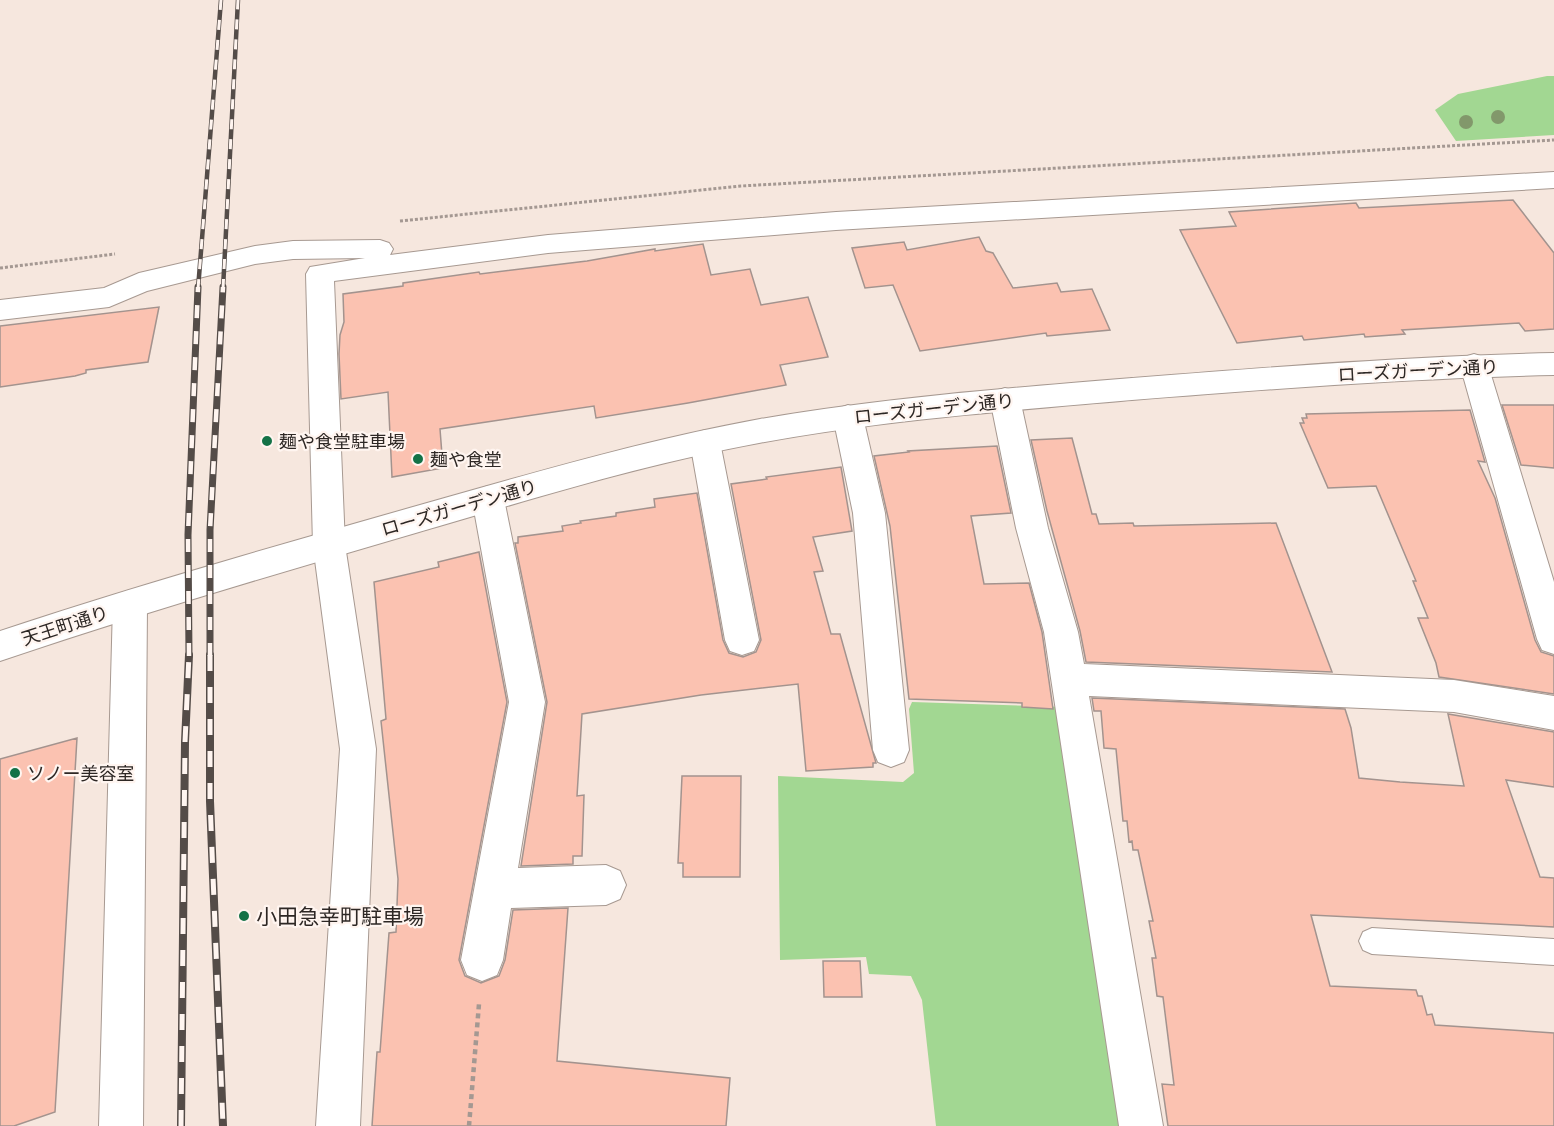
<svg xmlns="http://www.w3.org/2000/svg" width="1554" height="1126" font-family="Manrope,'Noto Sans JP',sans-serif">
	<style>
		.green { fill: #a2d792 }
		.building { fill: #fbc2b1; stroke: #a3938e; stroke-width: 1.5 }
		.lines { fill: none; stroke-linecap: round; stroke-linejoin: round }
		.service-casing { stroke: #a79991; stroke-width: 2 }
		.minor-casing { stroke: #a79991; stroke-width: 2 }
		.secondary-casing { stroke: #a79991; stroke-width: 2 }
		.path-far1 { stroke: #a49892; stroke-width: 3; stroke-dasharray: 3 2; stroke-linecap: butt }
		.path { stroke: #a49892; stroke-width: 4.5; stroke-dasharray: 5 4; stroke-linecap: butt }
		.service { fill: #fff; fill-rule: evenodd }
		.minor { fill: #fff; fill-rule: evenodd }
		.secondary { fill: #fff; fill-rule: evenodd }
		.rail-far2-casing { stroke: #544c48; stroke-width: 4.5 }
		.rail-far1-casing { stroke: #544c48; stroke-width: 7 }
		.rail-casing { stroke: #544c48; stroke-width: 8 }
		.rail-far2 { stroke: #fff5f0; stroke-width: 3; stroke-dasharray: 10; stroke-linecap: butt }
		.rail-far1 { stroke: #fff5f0; stroke-width: 4.5; stroke-dasharray: 13; stroke-linecap: butt }
		.rail { stroke: #fff5f0; stroke-width: 5; stroke-dasharray: 16; stroke-linecap: butt }
		.tree { fill: #82986b }
		.poi-dot { fill: #147247; stroke: #fff5f0; stroke-width: 2 }
		.labels { text-anchor: middle; dominant-baseline: central; stroke-width: 4.5; stroke-linejoin: round; paint-order: stroke }
		.street-label { font-size: 18px; fill: #2d2724; stroke: #fff5f0 }
		.poi-label { font-size: 18px; fill: #2d2724; stroke: #fff5f0; text-anchor: start }
		.near-poi-label { font-size: 21px; fill: #2d2724; stroke: #fff5f0; text-anchor: start }
	</style>
	<rect width="100%" height="100%" fill="#f6e7de"/>
	<!-- green -->
	<path class="green" d="M1547,76H1554V135L1456,141L1435,110L1458,94Z
		M912,702L1065,707L1126,1126H936L922,1000L911,976L869,974L866,957L780,960L778,776L903,782L914,773L909,709Z"/>
	<!-- building -->
	<path class="building" d="M1513,200L1554,253V329L1525,331L1519,323L1402,330L1405,334L1365,337L1364,334L1304,340L1302,336L1237,343L1180,230L1236,226L1229,212L1356,203L1359,208Z
		M979,237L986,251L993,253L1013,288L1057,283L1061,292L1092,289L1110,330L1047,336L1046,333L920,351L893,285L865,288L852,248L904,242L907,250Z
		M703,244L711,275L750,269L761,305L808,297L828,357L780,365L786,385L688,403L596,418L594,406L440,429L443,468L392,477L388,392L341,399L339,354L340,335L344,322L343,294L403,286V283L479,272L480,274L587,261L655,249V251Z
		M159,307L148,362L86,370V373L75,376L0,387V326Z
		M1502,405H1554V468L1521,465Z
		M1470,410L1485,462L1478,461L1495,498L1535,640L1541,652L1554,656V694L1439,677L1436,663L1418,618H1428L1413,581H1416L1376,486L1328,488L1300,423H1304L1302,418H1307L1306,414Z
		M1072,438L1092,514H1096L1099,524L1133,523L1134,526L1276,523L1332,672L1086,662L1080,631L1047,511L1031,440Z
		M997,446L1011,513L971,516L984,584L1029,583L1042,632L1053,709L1022,707V703L909,699L890,526L874,456L909,452L908,451Z
		M841,467L852,531L813,537L823,571L814,572L831,634H840L876,763H873V767L806,771L798,684L701,695L582,714L577,796L584,795L582,856H573V864L521,866L547,702L515,543H518V537L563,531L562,526L581,523L580,521L616,516V513L655,507L654,499L697,493L723,640L729,653L743,657L756,652L761,640L731,484L767,479L766,477Z
		M479,552L507,702L459,960L465,976L481,983L499,976L505,960L513,910L568,908L557,1061L730,1078L726,1126H372L377,1052H380L389,933L396,932L398,879L381,721L386,719L374,582L439,567L438,562Z
		M1092,698L1345,709L1351,728L1359,778L1400,782L1464,786L1448,714L1554,732V787L1506,780L1540,877L1554,878V927L1311,915L1330,986L1416,990L1418,996H1422L1427,1015L1432,1014L1435,1025L1554,1033V1126H1168L1162,1084L1174,1085L1163,997L1157,996L1152,958H1156L1149,921H1153L1138,850H1133L1132,841L1129,842L1127,821H1123L1116,749L1104,748L1101,711H1094Z
		M77,738L55,1112L14,1126H0V759Z
		M682,776H741L740,877H683V863H678Z
		M823,961H860L862,997H824Z"/>
	<g class="lines">
		<!-- service casing -->
		<g class="service-casing">
			<path id="service" d="M1372,928L1554,939V965L1372,954L1363,950L1359,941L1363,932Z"/>
		</g>
		<!-- minor casing -->
		<g class="minor-casing">
			<path id="minor" d="M1554,172V188L836,230L548,253L334,281L345,545L376,749L360,1126H316L340,749L313,545L306,274L310,267L365,258L293,259L255,264L147,291L109,307L0,320V300L104,288L139,273L255,246L293,241L380,240L389,243L393,249L390,255L548,235L836,212Z
				M1474,354L1484,357L1488,365L1554,582V654L1542,650L1537,639L1460,365L1464,357Z
				M1005,388L1015,391L1020,399L1048,528L1078,632L1084,664L1454,680L1554,696V730L1454,712L1089,696L1163,1126H1119L1044,632L1016,528L990,399L995,391Z
				M848,405L859,409L863,417L885,513L909,750L904,762L891,767L878,762L873,750L853,513L833,417L837,409Z
				M705,430L716,434L720,442L759,640L754,651L742,655L730,651L725,640L690,442L694,434Z
				M488,486L499,490L504,499L545,702L518,868L606,865L620,871L626,885L620,899L606,905L511,908L503,960L497,975L482,981L467,975L461,960L509,702L472,499L477,490Z
				M130,590L142,595L147,605L143,1126H99L113,605L118,595Z"/>
		</g>
		<!-- secondary casing -->
		<g class="secondary-casing">
			<path id="secondary" d="M1554,353V375C1413,378 1272,389 1132,400C1007,411 882,420 759,443C644,464 532,499 419,532C279,573 139,614 0,661V631C139,585 279,545 420,505C533,473 645,440 760,419C883,398 1008,388 1132,378C1273,367 1413,356 1554,353Z"/>
		</g>
		<!-- path-far1 -->
		<path class="path-far1" d="M400,221L741,186L1554,140
			M0,268L115,254"/>
		<!-- path -->
		<path class="path" d="M469,1126L479,1004"/>
		<!-- service -->
		<use href="#service" class="service"/>
		<!-- minor -->
		<use href="#minor" class="minor"/>
		<!-- secondary -->
		<use href="#secondary" class="secondary"/>
		<!-- rail-far2 casing -->
		<g class="rail-far2-casing">
			<path id="rail-far2" d="M198,289L221,0
				M223,289L238,0"/>
		</g>
		<!-- rail-far1 casing -->
		<g class="rail-far1-casing">
			<path id="rail-far1" d="M189,656L188,535L198,287
				M210,656V530L223,287"/>
		</g>
		<!-- rail casing -->
		<g class="rail-casing">
			<path id="rail" d="M210,655V801L223,1126
				M181,1126L185,742L189,655"/>
		</g>
		<!-- rail-far2 -->
		<use href="#rail-far2" class="rail-far2"/>
		<!-- rail-far1 -->
		<use href="#rail-far1" class="rail-far1"/>
		<!-- rail -->
		<use href="#rail" class="rail"/>
	</g>
	<!-- trees -->
	<g class="tree">
		<circle cx="1498" cy="117" r="7"/>
		<circle cx="1466" cy="122" r="7"/>
	</g>
	<!-- markers -->
	<g class="poi-dot">
		<circle cx="267" cy="441" r="6"/>
		<circle cx="418" cy="459" r="6"/>
		<circle cx="15" cy="773" r="6"/>
		<circle cx="244" cy="916" r="6"/>
	</g>
	<g class="labels">
		<!-- street labels -->
		<g class="street-label">
			<text transform="translate(1418 370) rotate(-3)">ローズガーデン通り</text>
			<text transform="translate(934 408) rotate(-6)">ローズガーデン通り</text>
			<text transform="translate(459 507) rotate(-16)">ローズガーデン通り</text>
			<text transform="translate(65 625) rotate(-18)">天王町通り</text>
		</g>
		<!-- poi labels -->
		<g class="poi-label">
			<text x="279" y="441">麺や食堂駐車場</text>
			<text x="430" y="459">麺や食堂</text>
			<text x="27" y="773">ソノー美容室</text>
		</g>
		<!-- near-poi labels -->
		<g class="near-poi-label">
			<text x="256" y="916">小田急幸町駐車場</text>
		</g>
	</g>
</svg>
